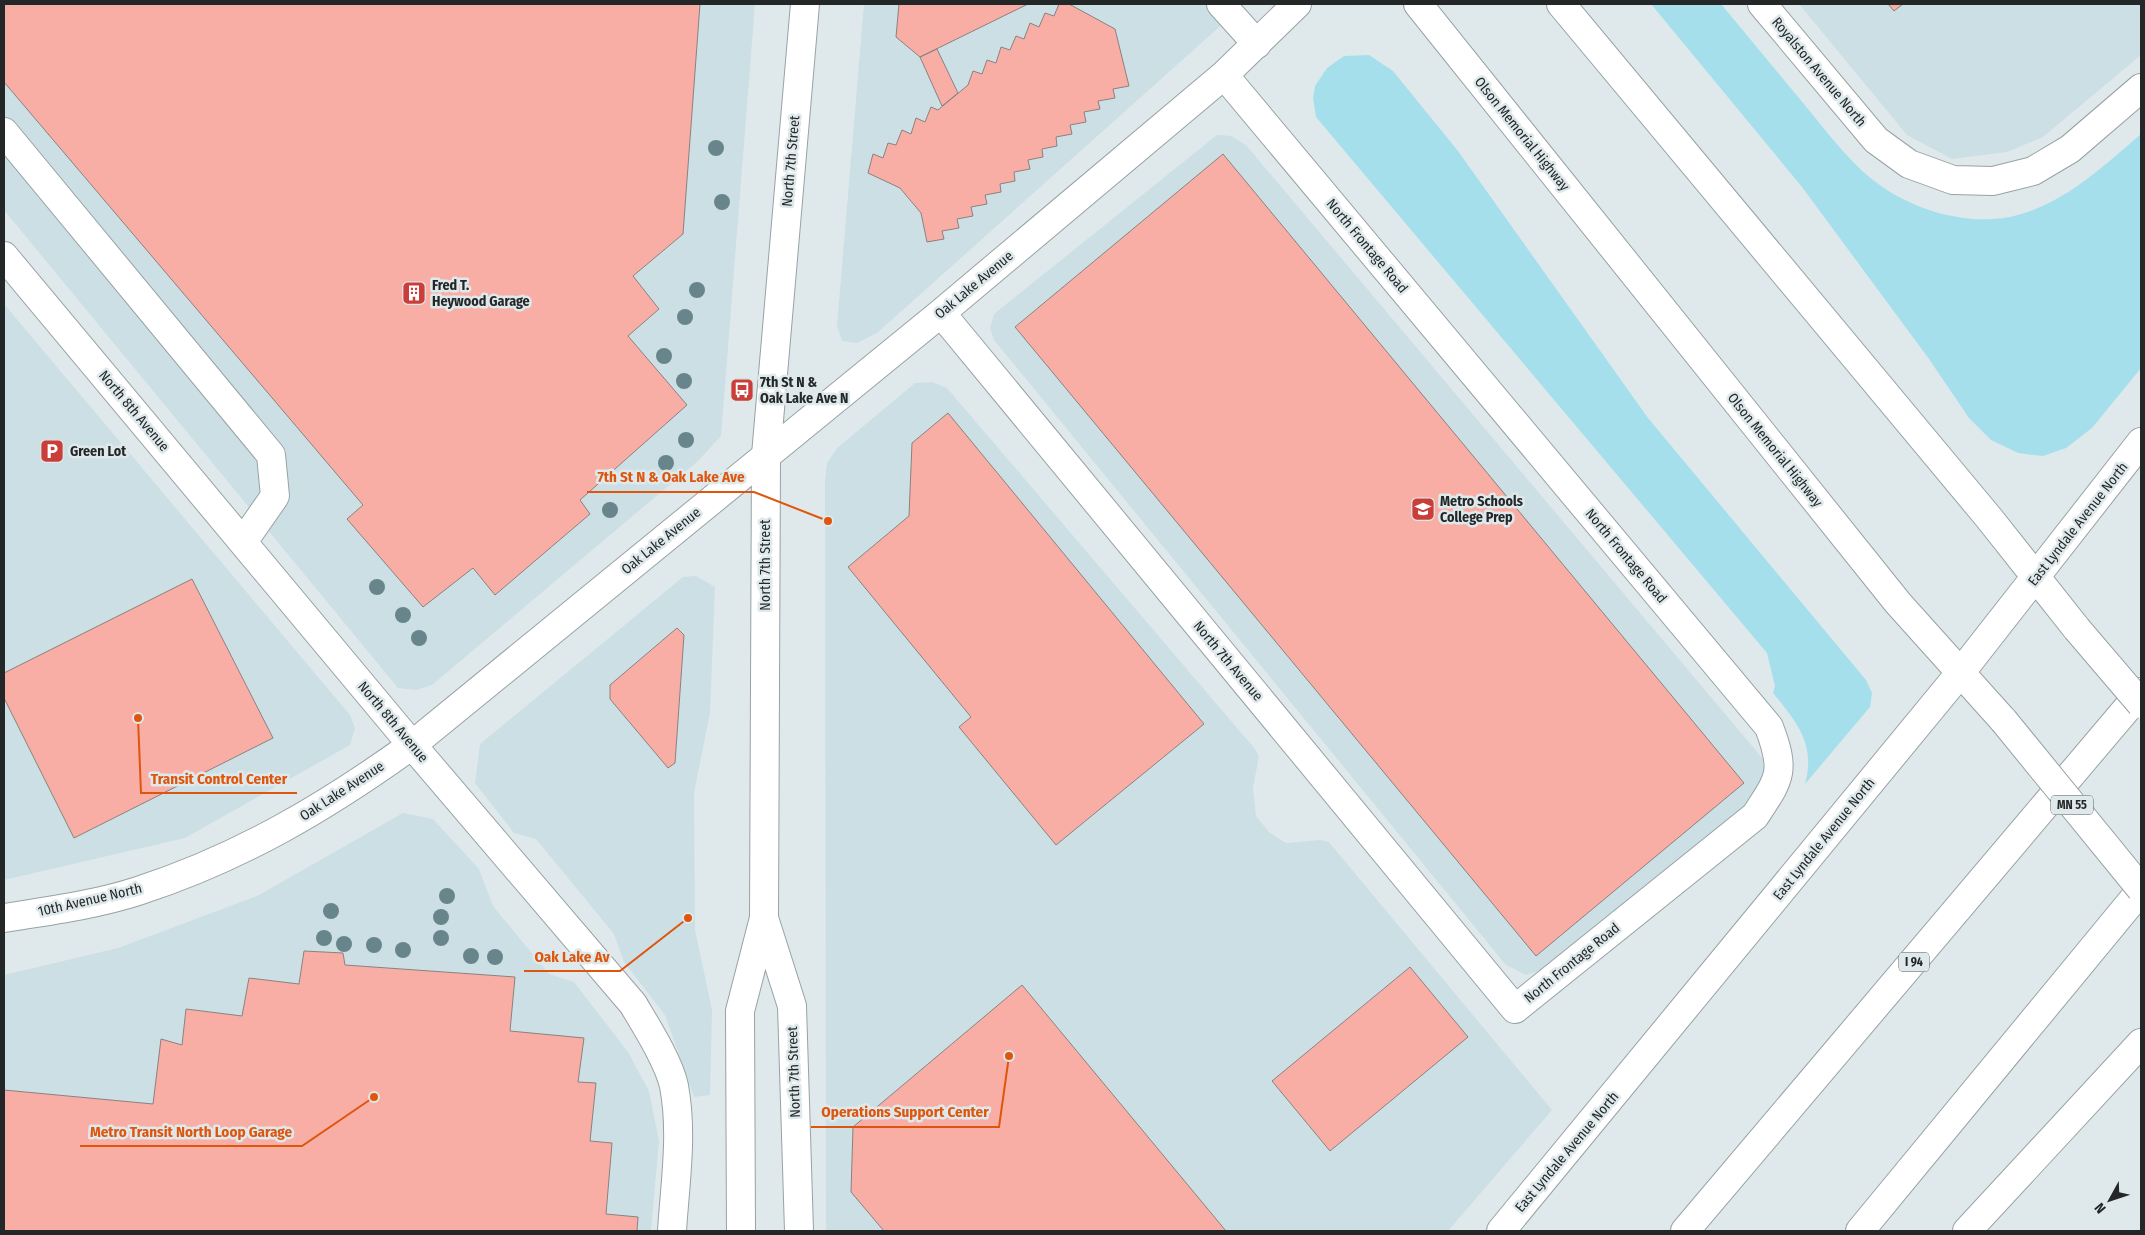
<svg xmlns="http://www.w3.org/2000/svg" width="2145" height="1235" font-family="'Fira Sans Condensed',sans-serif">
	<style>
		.built { fill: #ccdfe4 }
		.green { fill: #a5dfec }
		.building { fill: #f8aea5; stroke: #8b8180 }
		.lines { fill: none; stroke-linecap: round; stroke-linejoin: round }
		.minor-casing { stroke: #98a2a5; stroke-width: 30 }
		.major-casing { stroke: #98a2a5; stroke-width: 30 }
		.highway-casing { stroke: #98a2a5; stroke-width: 30 }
		.minor { stroke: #fff; stroke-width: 28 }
		.major { stroke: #fff; stroke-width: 28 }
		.highway { stroke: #fff; stroke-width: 28 }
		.major-bridge-casing { stroke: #98a2a5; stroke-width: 30; stroke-linecap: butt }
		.major-bridge { stroke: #fff; stroke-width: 28 }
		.tree { fill: #69858c }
		.labels { text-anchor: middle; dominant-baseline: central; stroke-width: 5; stroke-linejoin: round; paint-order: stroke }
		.shield { fill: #dfe9ec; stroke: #5b6163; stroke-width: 1 }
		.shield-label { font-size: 12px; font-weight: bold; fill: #232728 }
		.street-label { font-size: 14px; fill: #232728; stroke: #dfe9ec }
		.poi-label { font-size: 14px; font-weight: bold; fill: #232728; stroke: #dfe9ec; text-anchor: start }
		.leader { fill: none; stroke: #de560d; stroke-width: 2 }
		.callout-dot { fill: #de560d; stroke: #dfe9ec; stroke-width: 2 }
		.callout-label { font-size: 15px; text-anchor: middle; font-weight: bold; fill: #de560d; stroke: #dfe9ec; stroke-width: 5; stroke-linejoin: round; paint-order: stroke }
	</style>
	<rect width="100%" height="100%" fill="#dfe9ec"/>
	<!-- built -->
	<path class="built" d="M4,4H755L721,436L698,461L432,685L417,690L398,688L4,210Z
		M864,4H1245L877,333L857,343L842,341L837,326Z
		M1799,4H2141V55L2043,137L2007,152L1952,159L1907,135Z
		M1217,135L1231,136L1246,145L1763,759L1766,778L1762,798L1539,971L1526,975L1506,965L994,340L990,328L994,314Z
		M4,304L350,715L355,728L350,745L185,838L4,880Z
		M932,382L947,388L1255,749L1259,756L1253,788L1256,816L1269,832L1286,843L1320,840L1329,842L1333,847L1552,1110L1448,1231H826L825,481L827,463L837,448L915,383Z
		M696,576L715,587L710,713L694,793L695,930L712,1010L710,1095L694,1097L665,1015L624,962L614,934L536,839L514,833L475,783L480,744L683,577Z
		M403,813L433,819L479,869L493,906L549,974L574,982L628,1052L649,1091L659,1141L651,1231H4V975L118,948L259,895Z"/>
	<!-- green -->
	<path class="green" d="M1651,4H1721C1750,39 1779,74 1808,109C1831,137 1854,168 1884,188C1921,213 1975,227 2018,215C2066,202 2105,165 2141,134V368L2092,428L2066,448L2043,456L2018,453L1991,440L1969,418L1929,359L1802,187Z
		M1369,55L1393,71L1458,151L1648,418L1866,680L1872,693L1870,707L1805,784C1816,745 1797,722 1773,693L1775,686L1767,653L1316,117L1313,98L1315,86L1327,68L1344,56Z"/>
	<!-- building -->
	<path class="building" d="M4,4H700L683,234L633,276L659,309L628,336L687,405L580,500L590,514L495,595L473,568L423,607L347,519L363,505L4,82Z
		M899,4H1028L920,57L896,37Z
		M1059,4H1069L1115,29L1129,86L1113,89L1115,98L1098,101L1100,109L1084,112L1086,122L1070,125L1072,134L1056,137L1057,146L1042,149L1043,157L1028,160L1030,169L1014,172L1015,181L1000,184L1001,192L985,195L987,204L971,207L973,216L957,219L959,228L942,231L944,239L927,242L921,213L900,188L868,173L873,154L883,158L888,143L896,145L902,130L911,134L916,118L925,122L931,107L938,110L968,85L973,71L982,74L987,60L996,63L1001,47L1010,50L1016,36L1024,39L1030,23L1039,27L1045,13L1054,16Z
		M1888,4H1903L1894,11Z
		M937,49L958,93L942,106L920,57Z
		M1223,154L1744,783L1536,956L1015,327Z
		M948,413L1204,724L1056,845L959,727L971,717L848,567L909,516L912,443Z
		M192,579L273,738L74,838L4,698V673Z
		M677,628L684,635L675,763L668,768L610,699V685Z
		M304,951L343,953L345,965L515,977L510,1031L584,1038L578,1082L596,1083L590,1141L612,1143L606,1214L638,1217L637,1231H4V1090L153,1104L161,1039L182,1045L186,1009L242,1016L249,978L299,984Z
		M1410,967L1468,1037L1330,1151L1272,1081Z
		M1022,985L1226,1231H884L851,1192L853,1127Z"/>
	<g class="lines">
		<!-- minor casing -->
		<g class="minor-casing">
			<path id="minor" d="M1221,4L1257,44
				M1762,4L1876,140L1909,164L1953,180L1993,181L2033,171L2070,149L2141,88
				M4,132L271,455L275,496L243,542
				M4,256L412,745L633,1004C646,1026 669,1062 674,1086C683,1134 675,1183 672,1231
				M941,313L1515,1009L1755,816C1780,778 1786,772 1769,727L1224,75
				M4,918C48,911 95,905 138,891C240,858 326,807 412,745L941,313L1224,75L1297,4"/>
		</g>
		<!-- major casing -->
		<g class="major-casing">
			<path id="major" d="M1418,4L1898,603L2004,721
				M1561,4L1989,518L2077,629
				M764,918L792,1006L799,1231
				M741,1231L740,1011L764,918L766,455L805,4
				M1501,1231L1961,672L2141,442"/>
		</g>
		<!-- highway casing -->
		<g class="highway-casing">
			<path id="highway" d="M1685,1231L2141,692
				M1860,1231L2141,890
				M1967,1231L2141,1043"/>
		</g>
		<!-- minor -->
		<use href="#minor" class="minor"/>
		<!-- major -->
		<use href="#major" class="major"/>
		<!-- highway -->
		<use href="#highway" class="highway"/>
		<!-- major-bridge casing -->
		<g class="major-bridge-casing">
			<path id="major-bridge" d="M2077,629L2141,704
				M2004,721L2141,889"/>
		</g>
		<!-- major-bridge -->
		<use href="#major-bridge" class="major-bridge"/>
	</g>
	<!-- trees -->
	<g class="tree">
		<circle cx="716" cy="148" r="8"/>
		<circle cx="722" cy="202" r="8"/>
		<circle cx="697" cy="290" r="8"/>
		<circle cx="685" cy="317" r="8"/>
		<circle cx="664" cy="356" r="8"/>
		<circle cx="684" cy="381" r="8"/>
		<circle cx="686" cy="440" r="8"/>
		<circle cx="666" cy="463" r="8"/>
		<circle cx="610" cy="510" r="8"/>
		<circle cx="377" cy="587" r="8"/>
		<circle cx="403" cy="615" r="8"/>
		<circle cx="419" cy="638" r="8"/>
		<circle cx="447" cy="896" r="8"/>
		<circle cx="331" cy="911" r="8"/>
		<circle cx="441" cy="917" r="8"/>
		<circle cx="324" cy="938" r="8"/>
		<circle cx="441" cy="938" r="8"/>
		<circle cx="344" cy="944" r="8"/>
		<circle cx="374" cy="945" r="8"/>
		<circle cx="403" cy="950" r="8"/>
		<circle cx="471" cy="956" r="8"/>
		<circle cx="495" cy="957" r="8"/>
	</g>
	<!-- icons -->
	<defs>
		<g id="building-square" transform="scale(1.25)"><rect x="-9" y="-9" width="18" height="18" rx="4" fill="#cb3d38" stroke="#dfe9ec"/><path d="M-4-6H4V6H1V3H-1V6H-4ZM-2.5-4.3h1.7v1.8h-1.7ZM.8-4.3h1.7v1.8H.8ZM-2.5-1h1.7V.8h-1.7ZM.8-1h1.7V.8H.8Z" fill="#fff"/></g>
		<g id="bus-square" transform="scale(1.25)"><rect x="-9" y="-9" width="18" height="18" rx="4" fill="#cb3d38" stroke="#dfe9ec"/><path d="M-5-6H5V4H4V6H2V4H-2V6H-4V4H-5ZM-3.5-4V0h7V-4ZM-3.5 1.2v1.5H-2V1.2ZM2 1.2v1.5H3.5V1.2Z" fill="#fff"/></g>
		<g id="parking-square" transform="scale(1.25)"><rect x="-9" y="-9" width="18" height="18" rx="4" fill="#cb3d38" stroke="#dfe9ec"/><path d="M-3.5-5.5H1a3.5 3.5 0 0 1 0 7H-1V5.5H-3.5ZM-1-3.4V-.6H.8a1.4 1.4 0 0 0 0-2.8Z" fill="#fff"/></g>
		<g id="school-square" transform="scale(1.25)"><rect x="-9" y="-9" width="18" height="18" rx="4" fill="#cb3d38" stroke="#dfe9ec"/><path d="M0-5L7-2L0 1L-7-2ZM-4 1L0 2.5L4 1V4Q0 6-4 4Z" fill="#fff"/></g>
	</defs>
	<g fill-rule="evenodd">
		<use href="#building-square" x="414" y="293"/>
		<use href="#bus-square" x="742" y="390"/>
		<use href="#parking-square" x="52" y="451"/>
		<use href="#school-square" x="1423" y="509"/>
	</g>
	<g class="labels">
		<!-- shield labels -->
		<g class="shield">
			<rect x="2051" y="795.5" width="42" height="19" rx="4"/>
			<rect x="1899" y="952.5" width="30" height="19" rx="4"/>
		</g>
		<g class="shield-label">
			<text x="2072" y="805">MN 55</text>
			<text x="1914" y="962">I 94</text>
		</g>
		<!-- street labels -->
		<g class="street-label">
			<text transform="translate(1819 72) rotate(50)">Royalston Avenue North</text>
			<text transform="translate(1522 134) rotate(51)">Olson Memorial Highway</text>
			<text transform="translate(791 161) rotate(-85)">North 7th Street</text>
			<text transform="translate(1367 246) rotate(50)">North Frontage Road</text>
			<text transform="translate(974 285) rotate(-40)">Oak Lake Avenue</text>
			<text transform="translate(134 411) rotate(50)">North 8th Avenue</text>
			<text transform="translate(1775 450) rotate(51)">Olson Memorial Highway</text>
			<text transform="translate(2078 524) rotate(-52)">East Lyndale Avenue North</text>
			<text transform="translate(661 541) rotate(-39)">Oak Lake Avenue</text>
			<text transform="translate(1626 556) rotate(50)">North Frontage Road</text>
			<text transform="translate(765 565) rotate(-90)">North 7th Street</text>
			<text transform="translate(1228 661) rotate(50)">North 7th Avenue</text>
			<text transform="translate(393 722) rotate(50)">North 8th Avenue</text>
			<text transform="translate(342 791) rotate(-33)">Oak Lake Avenue</text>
			<text transform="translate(1824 839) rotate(-51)">East Lyndale Avenue North</text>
			<text transform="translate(90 900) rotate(-13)">10th Avenue North</text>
			<text transform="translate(1572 963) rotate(-39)">North Frontage Road</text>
			<text transform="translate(794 1072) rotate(-92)">North 7th Street</text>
			<text transform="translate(1567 1152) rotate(-50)">East Lyndale Avenue North</text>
		</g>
		<!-- poi labels -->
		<g class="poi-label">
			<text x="432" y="285">Fred T.<tspan x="432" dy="16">Heywood Garage</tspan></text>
			<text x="760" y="382">7th St N &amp;<tspan x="760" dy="16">Oak Lake Ave N</tspan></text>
			<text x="70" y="451">Green Lot</text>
			<text x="1440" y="501">Metro Schools<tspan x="1440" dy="16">College Prep</tspan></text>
		</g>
	</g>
	<!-- callouts -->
	<path class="leader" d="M828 521L754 492H587M138 718L141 793H297M688 918L620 971H524M1009 1056L999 1127H811M374 1097L302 1146H80"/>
	<g class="callout-dot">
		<circle cx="828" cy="521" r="5"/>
		<circle cx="138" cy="718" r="5"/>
		<circle cx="688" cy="918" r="5"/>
		<circle cx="1009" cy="1056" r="5"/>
		<circle cx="374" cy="1097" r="5"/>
	</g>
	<g class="callout-label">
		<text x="671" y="482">7th St N &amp; Oak Lake Ave</text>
		<text x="219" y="784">Transit Control Center</text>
		<text x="572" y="962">Oak Lake Av</text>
		<text x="905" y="1117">Operations Support Center</text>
		<text x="191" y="1137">Metro Transit North Loop Garage</text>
	</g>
	<!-- border -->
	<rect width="2145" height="1235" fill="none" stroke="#232728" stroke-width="10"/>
	<!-- north arrow -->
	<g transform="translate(2110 1200) rotate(230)" stroke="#dfe9ec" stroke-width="4" paint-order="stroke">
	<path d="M0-4L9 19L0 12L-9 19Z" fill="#232728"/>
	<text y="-8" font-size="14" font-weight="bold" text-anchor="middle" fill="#232728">N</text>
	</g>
</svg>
